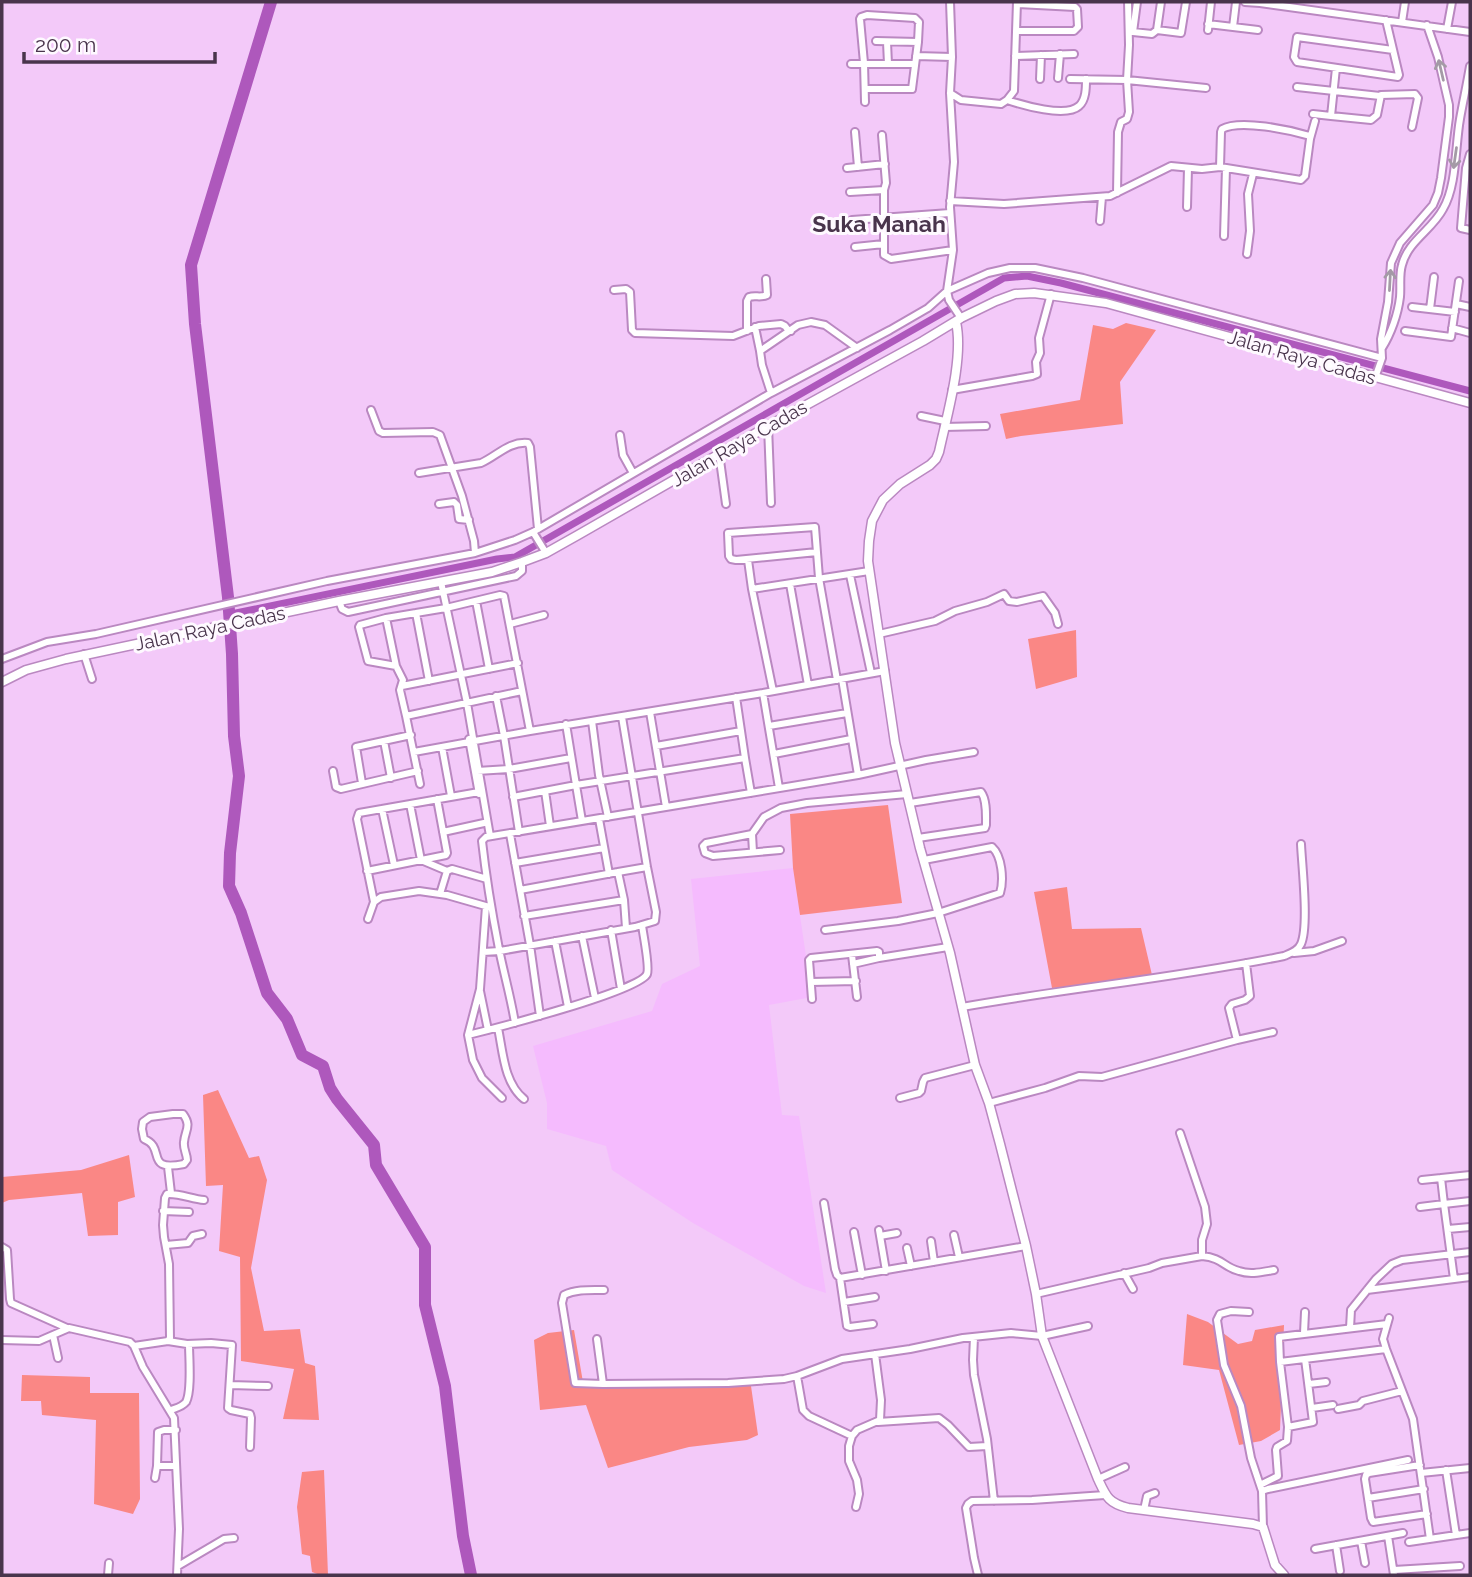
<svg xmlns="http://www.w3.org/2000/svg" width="1472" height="1577" font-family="Raleway,sans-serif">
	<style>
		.built { fill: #f5bbfe }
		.green { fill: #fa8785 }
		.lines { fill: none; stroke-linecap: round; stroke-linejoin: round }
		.canal { stroke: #ae58bc; stroke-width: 7 }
		.river { stroke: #ae58bc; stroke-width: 12 }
		.minor-casing { stroke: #ba88c1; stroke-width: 10 }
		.tertiary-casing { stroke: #ba88c1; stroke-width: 11 }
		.minor { stroke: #fff; stroke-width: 6 }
		.tertiary { stroke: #fff; stroke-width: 8 }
		.oneway { stroke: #a49aa6 }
		.labels { text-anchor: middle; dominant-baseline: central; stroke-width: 6; stroke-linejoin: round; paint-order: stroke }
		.street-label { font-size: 19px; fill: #49344c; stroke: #fef9ff }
		.quarter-label { font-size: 23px; font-weight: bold; fill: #49344c; stroke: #fef9ff }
	</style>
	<rect width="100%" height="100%" fill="#f3c9f9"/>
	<!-- built -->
	<path class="built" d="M793,868L812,997L769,1005L782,1115L799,1116L826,1293L804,1286L693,1223L612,1170L606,1146L547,1129V1103L533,1046L652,1011L662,984L700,966L691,879Z"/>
	<!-- green -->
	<path class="green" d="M1126,323L1156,330L1120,382L1123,424L1021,436L1006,439L1000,414L1080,400L1093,325L1113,329Z
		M1076,630L1077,677L1036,689L1028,639Z
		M888,805L902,903L800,915L793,868L790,814Z
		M1067,887L1072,929L1141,928L1152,975L1103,985L1052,988L1034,892Z
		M218,1090L249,1158L259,1156L267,1180L251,1268L264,1331L300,1329L305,1363L315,1366L319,1420L283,1419L294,1369L241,1361L240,1257L219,1251L223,1185L206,1186L203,1095Z
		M129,1155L135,1197L118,1202V1235L88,1236L82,1193L9,1200L2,1203V1177L81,1170Z
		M1187,1314L1208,1322L1238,1344L1252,1341L1255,1330L1284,1325L1280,1430L1261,1441L1239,1445L1219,1370L1183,1365Z
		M574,1330L584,1388L669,1381L750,1379L758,1435L747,1440L689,1447L608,1468L586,1405L540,1410L534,1340L548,1333Z
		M22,1375L90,1377V1393H139L140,1499L133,1514L94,1504L96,1420L42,1415L41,1401H21Z
		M324,1470L328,1575H320L312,1572L310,1556L302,1554L297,1507L302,1472Z"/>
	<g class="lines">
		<!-- canal -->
		<path class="canal" d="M231,614L497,559L515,557L1004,278L1027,276L1061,283L1470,391"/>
		<!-- river -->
		<path class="river" d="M271,2L191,265L195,324L228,597L232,654L234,736L239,776L230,853L229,886L241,913L267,993L287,1019L302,1055L323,1066L330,1088L337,1099L374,1145L376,1165L425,1247V1305L445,1386L463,1536L471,1575"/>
		<!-- minor casing -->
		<g class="minor-casing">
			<path id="minor" d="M950,2L952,57L950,93L954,162L950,207L953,250L947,291L949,300L961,318
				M1137,2L1133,32L1152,34L1157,30L1181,33L1186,2
				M1245,2L1260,3
				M1259,2L1260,3L1470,32
				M1386,20L1399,75L1398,77L1297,62L1294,57L1297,37L1393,50
				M1402,22L1405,2
				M1208,24L1258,30
				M1233,27L1236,2
				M1447,29L1452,2
				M1157,30L1161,2
				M1208,30L1211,2
				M1016,31H1074L1078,27L1077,9L1075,7L1018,4
				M876,41L918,42
				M887,42L888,64
				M916,56L952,57
				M1015,56L1074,54
				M851,64H915
				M1336,68L1331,116L1371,120L1377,115L1381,95L1415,94L1418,98L1412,127
				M1058,78L1060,54
				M1040,79L1041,55
				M1070,79L1127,80L1206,88
				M1297,87L1380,96
				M865,89H912L918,42L919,22L915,18L867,15L861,17L860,19L864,63L865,102
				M950,93L961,100L1001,104L1007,100L1014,91L1017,2
				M1007,100C1022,105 1066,118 1079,106C1086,100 1086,88 1086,79
				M1313,114L1331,116
				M855,132L858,167
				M882,135L886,183L884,190V255L891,259L953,250
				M1470,154L1466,168L1461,228L1470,230
				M1220,167L1301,180L1305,176L1310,139L1315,121
				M847,168L885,164
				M850,192L884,190
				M1117,193L1118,132L1121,122L1127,119L1129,112L1127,80L1129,45L1128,2
				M950,201L1004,204L1110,196L1171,166L1202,169L1220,167L1221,132L1222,129C1240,119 1290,130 1310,136
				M1187,207L1188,168
				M852,220L950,213
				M1100,221L1102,197
				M1224,236L1226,168
				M855,247L884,244
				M1247,254L1250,231L1248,194L1253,174
				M614,290L626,289L630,292L632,330L635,333L733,336L759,326L781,324L785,326L788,330L791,331
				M1456,304L1470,307
				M1412,307L1455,312
				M1430,309L1434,277
				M755,327L760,351
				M1452,328L1470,333
				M747,331V301L749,297C755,295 761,298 767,295L766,279
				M1405,331L1451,337L1459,281
				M1382,348C1391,334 1398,314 1400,297C1401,287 1399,275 1402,265C1408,241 1432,230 1443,209C1457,185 1455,147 1460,119C1463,102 1467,84 1470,66
				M1375,378L1382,358L1381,339L1388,302L1391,263L1400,243L1433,205L1438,193L1441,178L1449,117V105L1438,57L1427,25
				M952,390L1032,376L1037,374L1036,362L1040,353L1039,338L1051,294
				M771,393L762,365L760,351L798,325L811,322L825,325L857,348
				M371,410L379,431L383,433L433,432L440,435L462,496L474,541L475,553
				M921,416L945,421
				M768,426L771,503
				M944,427L986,426
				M620,435L623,455L633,473
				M719,453L726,504
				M419,473L481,463C497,456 509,441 528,443L530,447L538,529
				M439,504L454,502L457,505L459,519L469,520
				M533,532L546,553
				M817,552L736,560L731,559L729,556L728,533L815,527L819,578L837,680
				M748,560L752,589L773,691
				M850,575L871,673
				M441,582L467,703L490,836
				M790,584L808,685
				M752,589L869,571
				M339,601L342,609L348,612L516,576L522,571V562
				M476,601L489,669
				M416,613L429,681
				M386,618L396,666
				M510,624L544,615
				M879,634L935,621L955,611L987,602L1004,594L1009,601L1017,602L1043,596L1055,613L1058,624
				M84,654L92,679
				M2,659L47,642L96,634L327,581L475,553L515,540L533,532L771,393L890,330L928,308L947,291L988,273L1010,268H1035L1083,278L1382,358
				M842,679L858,775
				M402,686L518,663
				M763,693L779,788
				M496,696L504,736L519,832
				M736,697L745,758
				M650,712L666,807
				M406,716L400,690L403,680L396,666L368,661L359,627L360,625L386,618L446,608L500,595L504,596L530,731L414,752
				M592,721L599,775L608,817
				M566,724L576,785L745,758L751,793
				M769,726L847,713
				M530,731L763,693L885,671
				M469,739L479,794
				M384,741L391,778
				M656,746L741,731
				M442,747L451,796
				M774,754L851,739
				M333,771L336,787L341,789L418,771
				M477,771L509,769L571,758
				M362,783L356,747L411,735
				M420,784L406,716L522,691
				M545,791L550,826
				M513,797L576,785L582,821
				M910,803L981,792C987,800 986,815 986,825L985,828L918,838
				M410,804L421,860L447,871
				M382,809L394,865
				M599,819L609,874
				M443,832L484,823
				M510,834L530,945L540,1016
				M752,834L753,852
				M780,850L713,856L705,853L703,846L706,843L752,834L764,817L781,808L807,803L907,794
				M515,863L604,848
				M367,871L446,855L447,853L437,799
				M520,890L618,872
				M440,894L447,871L452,869L487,879
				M374,902L357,819L359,813L479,792
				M486,906L480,989L468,1035L473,1060L482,1078L502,1098
				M524,916L624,900
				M368,919L374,902L381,897L419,891L447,895L489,907
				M626,928L624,900L618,872L647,867
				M611,930L621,989
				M825,930L898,921L938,913L1000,893C1004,880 1002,856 992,847L924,860
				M582,936L595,998
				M555,941L568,1007
				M483,952L500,951L635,927L655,921L656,912L647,867L622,717
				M1294,953L1314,951L1342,941
				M852,955L857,997
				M853,964L879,958
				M811,982L856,981
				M480,991L488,1030
				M812,999L809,960L811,958L877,951L879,952V958L948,947
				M962,1007C1069,988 1177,978 1284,956C1291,953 1298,951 1301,944C1309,926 1302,866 1301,844
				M515,1023C511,998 504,974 499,949C492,913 486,877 482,841L486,837L858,775L926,760L974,752
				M498,1028C503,1052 504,1083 524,1099
				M468,1035C492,1029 640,991 647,974C650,967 643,934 642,925
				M1237,1040L1229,1008L1232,1004L1245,1000L1250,996L1246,963
				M900,1098L919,1093L921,1091L923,1082L925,1078L975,1065
				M989,1103L1045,1088L1079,1076L1102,1077L1237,1040L1273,1032
				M173,1114H183C192,1126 185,1130 184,1142C183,1149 187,1154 187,1160L184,1164C143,1172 167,1148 144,1139L142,1129L143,1122L150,1117Z
				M168,1167L171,1193
				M1422,1180L1470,1175
				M824,1203L835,1269L837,1275L840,1278L1026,1246
				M1420,1207L1444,1204L1441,1178
				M163,1211L189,1212
				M1448,1229L1470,1227
				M879,1230L886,1271
				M854,1232L862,1275
				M954,1235L959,1257
				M880,1236L897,1233
				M931,1241L934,1262
				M166,1245L188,1243L193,1236L202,1234
				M2,1247L7,1250L10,1299L11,1303L67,1328
				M907,1248L911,1266
				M1202,1256C1223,1258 1223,1267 1239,1271C1250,1275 1262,1272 1274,1270
				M1124,1273L1133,1289
				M840,1278L847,1326L850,1327L873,1324
				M1454,1279L1444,1204L1470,1201
				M1367,1290L1470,1277
				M1036,1294L1149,1268L1162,1263L1202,1256V1240L1207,1224L1205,1207L1180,1133
				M844,1302L875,1297
				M1249,1312L1231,1311L1220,1314L1217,1320L1224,1365L1241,1406L1251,1458L1262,1491
				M1389,1318L1383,1339L1386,1349L1413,1419L1430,1539
				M1350,1328L1351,1310L1376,1279L1392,1264L1402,1260L1470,1252
				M1304,1333L1305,1312
				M53,1335L58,1358
				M974,1337L973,1360L974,1375L987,1439L994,1501
				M597,1339L603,1384L728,1383L784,1379L797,1376L842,1359L910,1349L963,1338L1011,1333L1042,1336L1088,1326
				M2,1340L39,1341L69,1328L130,1342L134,1346L143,1367L174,1418L179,1529L177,1575
				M168,1341L187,1344L211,1343L232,1345L228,1408L231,1410L250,1414L251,1418L250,1447
				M134,1346L168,1341L170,1338L169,1264L164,1237L163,1225L165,1198L167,1194C179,1193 192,1199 204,1200
				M1280,1362L1386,1349
				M797,1376L803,1410L809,1416L852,1436
				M603,1384L575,1383L562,1303L564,1295C576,1289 590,1290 604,1290
				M1309,1384L1326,1382
				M230,1385L268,1386
				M1312,1408L1333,1405
				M1338,1409L1359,1405L1363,1401L1402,1391
				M171,1410C176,1408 182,1407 186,1402C192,1391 189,1357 189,1344
				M878,1422L939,1418L948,1425L969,1447L987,1446
				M1288,1427L1313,1422L1305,1359
				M1420,1465L1369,1473L1366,1475L1365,1479L1371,1518L1373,1522L1427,1514
				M157,1466L158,1432L164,1430H176
				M1446,1470L1456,1535
				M1421,1473L1470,1468
				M155,1478L157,1466H176
				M1098,1479L1125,1467
				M1260,1485L1278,1476L1276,1450L1277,1447L1287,1441L1288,1427L1280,1362L1279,1337L1387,1324
				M1368,1498L1424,1489
				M856,1507L859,1494L857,1480L849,1461V1446L852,1436L857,1430L880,1420L881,1400L875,1354
				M1144,1510L1147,1496L1155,1493
				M1263,1527L1262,1491L1268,1489L1408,1460
				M1388,1536L1394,1575
				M1361,1541L1365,1563
				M1409,1542L1470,1533
				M1336,1545L1340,1571
				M1315,1549L1403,1533
				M178,1566L224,1539L234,1538
				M1394,1570L1460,1566
				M108,1575L109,1563
				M978,1575L974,1558L966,1508L968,1504L972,1501L1032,1500L1105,1495"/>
		</g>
		<!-- tertiary casing -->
		<g class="tertiary-casing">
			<path id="tertiary" d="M956,322C964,358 947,415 939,452L936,459L930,465L900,484L883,500L872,521L869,541L868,561L895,743L920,848L950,953L975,1065L989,1103L1000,1144L1026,1246L1036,1294L1042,1336L1098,1479C1106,1496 1108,1503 1128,1508L1253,1524L1263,1527L1275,1565L1284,1575
				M2,682L26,670L66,659L339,601L492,572L522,562L546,553L578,535L768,426L923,341L961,318L996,301L1015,294L1034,293L1106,303L1470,403"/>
		</g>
		<!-- minor -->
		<use href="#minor" class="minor"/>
		<!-- tertiary -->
		<use href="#tertiary" class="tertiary"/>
	</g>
	<!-- one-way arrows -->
	<defs><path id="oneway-shaft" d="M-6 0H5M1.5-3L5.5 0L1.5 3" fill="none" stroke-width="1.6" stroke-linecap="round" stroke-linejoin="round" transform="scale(1.75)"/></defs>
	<g class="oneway">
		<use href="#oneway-shaft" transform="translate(1441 70) rotate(-103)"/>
		<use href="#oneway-shaft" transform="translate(1455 158) rotate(98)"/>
		<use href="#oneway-shaft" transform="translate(1390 280) rotate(-87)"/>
	</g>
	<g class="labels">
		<!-- street labels -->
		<g class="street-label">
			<text transform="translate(1302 357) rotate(16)">Jalan Raya Cadas</text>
			<text transform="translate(739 443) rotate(-30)">Jalan Raya Cadas</text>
			<text transform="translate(210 628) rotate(-12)">Jalan Raya Cadas</text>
		</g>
		<!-- quarter labels -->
		<g class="quarter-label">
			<text x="879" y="223">Suka Manah</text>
		</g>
	</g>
	<!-- border -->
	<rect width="1472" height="1577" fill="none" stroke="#49344c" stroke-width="7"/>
	<!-- scale -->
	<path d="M24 52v10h191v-10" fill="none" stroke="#49344c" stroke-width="3.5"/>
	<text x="35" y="52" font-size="21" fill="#49344c" stroke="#fef9ff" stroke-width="5" paint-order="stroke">200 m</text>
</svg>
